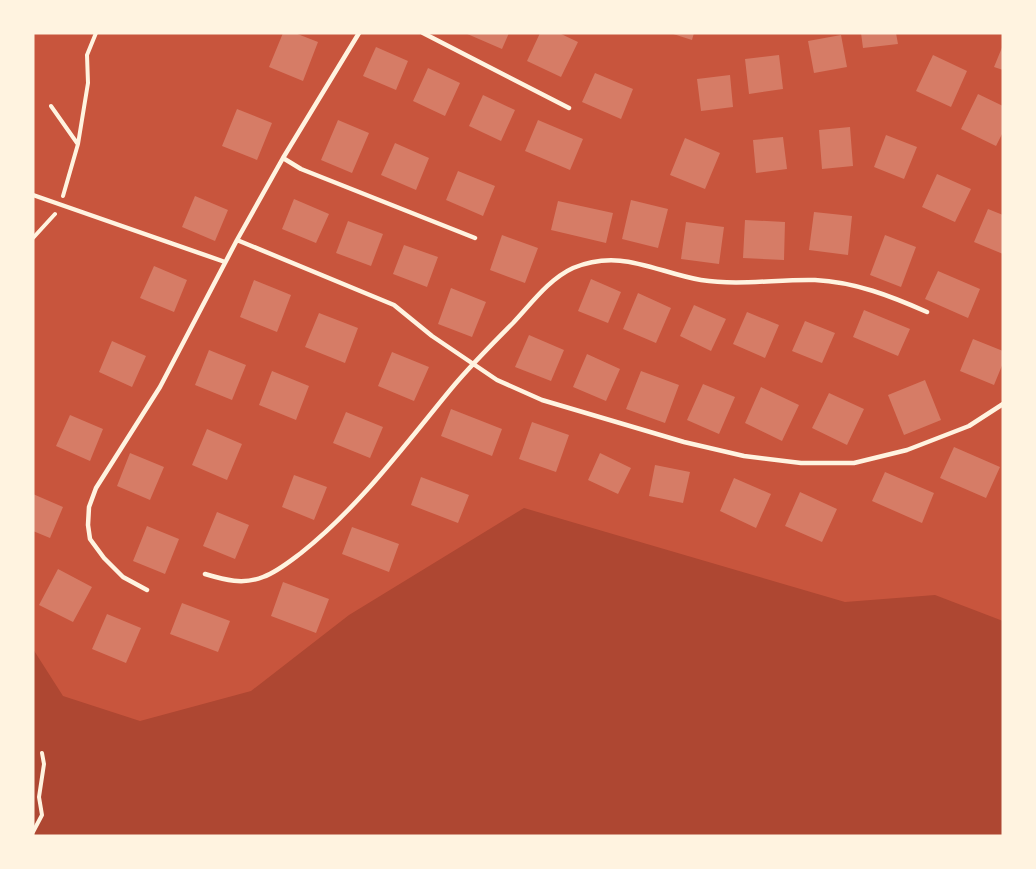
<svg xmlns="http://www.w3.org/2000/svg" width="1036" height="869" font-family="Roboto,sans-serif">
	<style>
		.green { fill: #ae4732 }
		.building { fill: #d67c66 }
		.lines { fill: none; stroke-linecap: round; stroke-linejoin: round }
		.path { stroke: #fff3e0; stroke-width: 4 }
		.service { stroke: #fff3e0; stroke-width: 4.5 }
	</style>
	<rect width="100%" height="100%" fill="#c8553d"/>
	<!-- green -->
	<path class="green" d="M524,508L845,602L935,595L1003,621V836H33V649L63,696L140,721L251,691L349,615Z"/>
	<!-- building -->
	<path class="building" d="M283,33H295L318,42L303,81L269,67Z
		M465,33H509L502,49Z
		M540,33H559L578,42L561,77L527,61Z
		M670,33H694L692,40Z
		M861,33H896L898,44L863,48Z
		M841,35L847,67L814,73L808,41Z
		M1003,45V70L994,67Z
		M376,47L408,61L396,90L363,76Z
		M779,55L783,89L749,94L745,59Z
		M933,55L967,71L951,107L916,91Z
		M428,68L460,83L445,116L413,101Z
		M595,73L633,89L621,119L582,102Z
		M730,75L733,107L701,111L697,79Z
		M978,94L1003,106V132L996,146L961,129Z
		M483,95L515,110L501,141L469,126Z
		M237,109L272,123L257,160L222,146Z
		M338,120L369,133L352,173L321,160Z
		M538,120L583,139L570,170L525,151Z
		M850,127L853,166L822,169L819,130Z
		M886,135L917,147L904,179L874,167Z
		M783,137L787,169L756,173L753,140Z
		M685,138L720,153L705,189L670,175Z
		M395,143L429,158L416,190L381,175Z
		M458,171L495,186L483,216L446,200Z
		M937,174L971,189L955,222L922,207Z
		M195,196L228,210L215,241L182,227Z
		M294,199L329,214L316,243L282,229Z
		M631,200L668,209L658,248L622,239Z
		M558,201L613,213L606,243L551,230Z
		M988,209L1003,215V254L974,242Z
		M814,212L852,216L848,255L809,250Z
		M745,220L785,222L784,260L743,258Z
		M348,221L383,234L371,266L336,253Z
		M686,222L724,227L719,264L681,259Z
		M502,235L538,248L525,283L490,270Z
		M885,235L916,247L901,287L870,275Z
		M404,245L438,257L427,287L393,274Z
		M154,266L187,280L174,312L140,298Z
		M938,271L980,289L968,318L925,299Z
		M591,279L621,292L608,323L578,311Z
		M254,280L291,295L277,332L240,317Z
		M451,288L486,302L472,337L438,324Z
		M638,293L671,308L656,343L623,329Z
		M694,305L726,319L711,351L680,336Z
		M864,310L910,329L898,356L853,337Z
		M747,312L779,325L765,358L733,344Z
		M319,313L358,328L345,363L305,347Z
		M805,321L835,333L822,363L792,351Z
		M529,335L564,350L551,381L515,367Z
		M973,339L1003,351V363L994,385L960,371Z
		M112,341L146,356L132,387L99,372Z
		M209,350L246,365L232,400L195,385Z
		M392,352L429,367L414,401L378,386Z
		M587,354L620,369L606,401L573,387Z
		M272,371L309,386L296,420L259,405Z
		M641,371L679,385L665,423L626,409Z
		M925,380L941,420L904,435L888,395Z
		M703,384L735,397L719,434L687,420Z
		M761,387L799,405L782,441L745,423Z
		M829,393L864,409L847,445L812,428Z
		M451,409L502,429L492,456L441,436Z
		M346,412L383,427L370,458L333,443Z
		M70,415L103,429L90,461L56,446Z
		M532,422L569,435L556,472L519,459Z
		M207,429L242,444L227,480L192,465Z
		M954,447L1000,467L986,498L940,478Z
		M130,453L164,467L150,500L117,486Z
		M600,453L631,468L618,494L588,480Z
		M655,465L690,472L683,503L649,496Z
		M885,472L934,493L922,523L872,501Z
		M294,475L327,487L314,520L282,507Z
		M421,477L469,495L458,523L411,505Z
		M734,478L771,494L756,528L720,511Z
		M800,492L837,509L822,542L785,526Z
		M33,494L63,507L50,538L33,531Z
		M217,512L249,525L235,559L203,546Z
		M147,526L179,539L165,574L133,561Z
		M352,527L399,544L389,572L342,554Z
		M58,569L92,587L73,622L39,605Z
		M283,582L329,599L316,633L271,616Z
		M182,603L230,621L218,652L170,634Z
		M107,614L141,628L126,663L92,649Z"/>
	<g class="lines">
		<!-- path -->
		<path class="path" d="M51,106L77,143
			M63,196L78,144L88,83L87,55L96,33
			M33,238L55,214
			M33,832L42,815L39,797L44,764L42,753"/>
		<!-- service -->
		<path class="service" d="M423,33L569,108
			M283,158L301,169L475,238
			M33,195L225,262
			M237,240L394,305L432,336L497,380L542,400L684,442L744,456L801,463H854L907,450L969,426L1003,404
			M205,574C225,580 243,585 263,577C277,572 289,562 301,553C359,507 404,446 451,389C470,366 492,344 513,323C531,304 549,279 573,268C621,248 655,272 701,280C739,286 777,279 815,280C855,282 891,296 927,312
			M147,590L123,577L104,558L90,539L88,525L89,507L96,488L160,387L237,240L283,158L359,33"/>
	</g>
	<!-- border -->
	<rect width="1036" height="869" fill="none" stroke="#fff3e0" stroke-width="69"/>
</svg>
